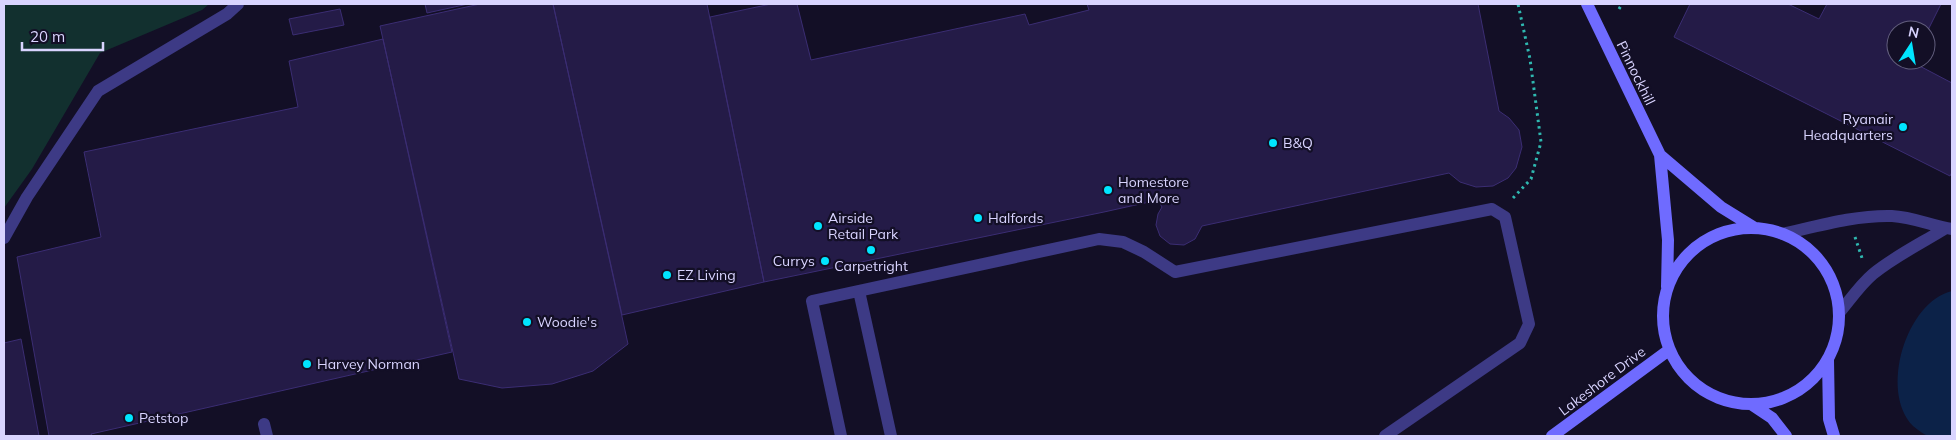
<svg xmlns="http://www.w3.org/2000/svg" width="1956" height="440" font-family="Mulish,sans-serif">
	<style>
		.green { fill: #12302f }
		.water { fill: #0c2248 }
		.building { fill: #241b47; stroke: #3b2d73 }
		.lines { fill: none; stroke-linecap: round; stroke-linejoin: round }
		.path { stroke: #2fb8b0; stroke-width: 3; stroke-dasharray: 2.5 4; stroke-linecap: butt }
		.lane { stroke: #3d3a85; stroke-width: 12 }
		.street { stroke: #3d3a85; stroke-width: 12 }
		.secondary { stroke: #6f6bff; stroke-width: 12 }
		.poi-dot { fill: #00e5ff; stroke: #130f26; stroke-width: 2 }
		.labels { text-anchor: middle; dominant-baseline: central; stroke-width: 4.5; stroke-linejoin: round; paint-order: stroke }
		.street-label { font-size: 14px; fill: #d9d4ff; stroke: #130f26 }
		.poi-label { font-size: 14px; fill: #d9d4ff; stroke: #130f26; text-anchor: start }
	</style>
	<rect width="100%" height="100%" fill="#130f26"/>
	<!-- green -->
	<path class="green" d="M4,4H209L202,10L100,53L32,169L4,208Z"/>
	<!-- water -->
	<path class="water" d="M1952,291V436C1945,436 1936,438 1929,436C1924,435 1917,429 1913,426C1879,391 1906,302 1952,291Z"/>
	<!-- building -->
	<path class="building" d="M425,4H468L427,13Z
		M480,4H553L628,344L593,371L552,384L502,388L459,379L380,26Z
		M553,4H707L764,282L622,315Z
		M771,4H797L811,60L1025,14L1029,25L1089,10L1087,4H1478L1499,111L1509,118L1519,130L1522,147L1516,168L1508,178L1493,186L1476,187L1460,182L1449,173L1202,226L1195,239L1184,245L1170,244L1160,236L1156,225L1158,214L1162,207L1158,200L1104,212L764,282L710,17Z
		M1690,4H1788L1819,19L1827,4H1941L1926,34V30H1896V60H1913L1912,62L1952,83V172L1950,176L1674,37Z
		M340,9L344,25L293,35L289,19Z
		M383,39L452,352L91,434L92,436H49L17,257L101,237L84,152L298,107L289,61Z
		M21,339L39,436H4V343Z"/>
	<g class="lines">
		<!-- path -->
		<path class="path" d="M1619,9L1622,4
			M1513,198L1531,179L1541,142L1530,59L1518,4
			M1855,237L1862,258"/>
		<!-- lane -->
		<path class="lane" d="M4,238L27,197L98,91L227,14L238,4
			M859,291L891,436
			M264,424L267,436
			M841,436L812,301L1099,239L1123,242L1144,252L1175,272L1492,209L1505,217L1529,324L1520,343L1385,436"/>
		<!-- street -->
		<path class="street" d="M1782,234C1818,226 1855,215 1892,216C1913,217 1932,226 1952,229
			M1839,313C1850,300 1860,285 1873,274C1895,256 1922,243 1946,228"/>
		<!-- secondary -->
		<path class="secondary" d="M1587,4L1660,155L1668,240L1667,287
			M1660,155L1721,207L1755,228
			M1663 316a88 88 0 1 1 176 0a88 88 0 1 1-176 0Z
			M1828,360L1829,419L1834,436
			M1751,404L1772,418L1786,436
			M1552,436L1669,350"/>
	</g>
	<!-- markers -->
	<g class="poi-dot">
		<circle cx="1903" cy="127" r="5"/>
		<circle cx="1273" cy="143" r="5"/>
		<circle cx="1108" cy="190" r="5"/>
		<circle cx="978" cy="218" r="5"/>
		<circle cx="818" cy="226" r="5"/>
		<circle cx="871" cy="250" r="5"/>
		<circle cx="825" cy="261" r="5"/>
		<circle cx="667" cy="275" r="5"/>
		<circle cx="527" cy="322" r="5"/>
		<circle cx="307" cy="364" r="5"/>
		<circle cx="129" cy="418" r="5"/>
	</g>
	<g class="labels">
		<!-- street labels -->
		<g class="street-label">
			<text transform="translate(1636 73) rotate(64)">Pinnockhill</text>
			<text transform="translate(1602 381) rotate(-37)">Lakeshore Drive</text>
		</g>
		<!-- poi labels -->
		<g class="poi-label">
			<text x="1893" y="119" text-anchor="end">Ryanair<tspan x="1893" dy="16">Headquarters</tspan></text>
			<text x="1283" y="143">B&amp;Q</text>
			<text x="1118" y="182">Homestore<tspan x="1118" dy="16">and More</tspan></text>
			<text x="828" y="218">Airside<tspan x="828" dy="16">Retail Park</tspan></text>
			<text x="988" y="218">Halfords</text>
			<text x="815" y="261" text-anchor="end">Currys</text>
			<text x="871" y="266" text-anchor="middle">Carpetright</text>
			<text x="677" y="275">EZ Living</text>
			<text x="537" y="322">Woodie's</text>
			<text x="317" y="364">Harvey Norman</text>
			<text x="139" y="418">Petstop</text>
		</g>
	</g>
	<!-- border -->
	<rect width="1956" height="440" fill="none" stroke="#d9d4ff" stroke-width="10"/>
	<!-- north arrow -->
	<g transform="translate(1911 45) rotate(12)"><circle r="24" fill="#130f26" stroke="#625e7d"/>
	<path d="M0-4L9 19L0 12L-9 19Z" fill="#00e5ff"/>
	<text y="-8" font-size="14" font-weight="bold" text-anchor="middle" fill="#d9d4ff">N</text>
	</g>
	<!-- scale -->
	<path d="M22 42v8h81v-8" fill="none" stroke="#d9d4ff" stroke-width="2.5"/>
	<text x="30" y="42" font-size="15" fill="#d9d4ff" stroke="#130f26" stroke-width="4" paint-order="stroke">20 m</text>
</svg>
